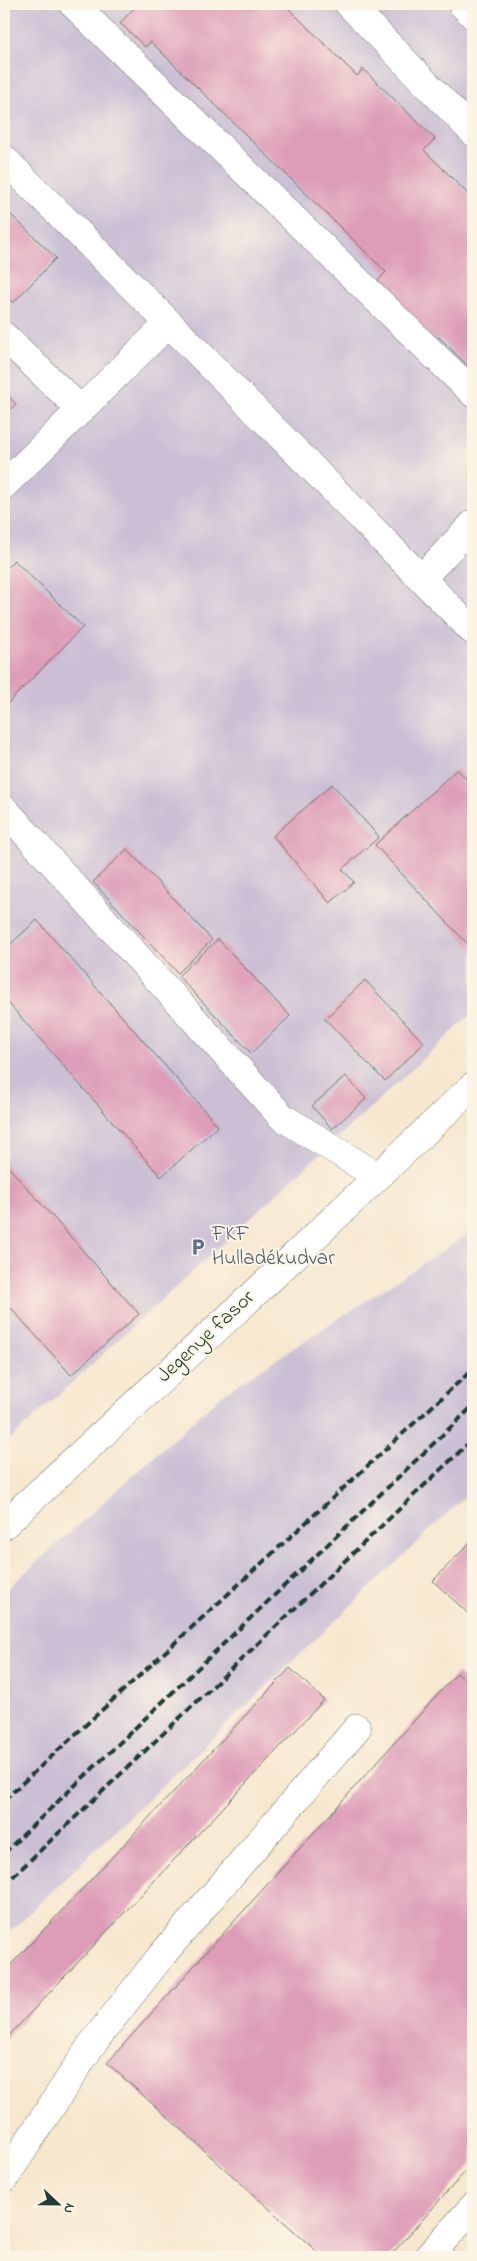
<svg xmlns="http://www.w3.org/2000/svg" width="477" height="2261" font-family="'Indie Flower',sans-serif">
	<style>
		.industrial { fill: #cbbfd5 }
		.building { fill: #dd9db8 }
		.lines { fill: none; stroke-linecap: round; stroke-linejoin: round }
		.minor-casing { stroke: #6b786a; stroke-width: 29 }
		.minor { stroke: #fff; stroke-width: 28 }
		.rail { stroke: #1f3d34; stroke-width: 4; stroke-dasharray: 8 4; stroke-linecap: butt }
		.labels { text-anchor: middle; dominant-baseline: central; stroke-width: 4; stroke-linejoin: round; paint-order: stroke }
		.service-label { font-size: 21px; fill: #4e5e75; stroke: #fcf5e5; text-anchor: start }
		.street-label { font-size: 21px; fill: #1f3d34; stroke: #fcf5e5 }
	</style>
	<rect width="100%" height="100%" fill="#fcf5e5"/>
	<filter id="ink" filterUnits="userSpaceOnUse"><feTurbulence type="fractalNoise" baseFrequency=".02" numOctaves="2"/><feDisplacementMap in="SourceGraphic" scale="10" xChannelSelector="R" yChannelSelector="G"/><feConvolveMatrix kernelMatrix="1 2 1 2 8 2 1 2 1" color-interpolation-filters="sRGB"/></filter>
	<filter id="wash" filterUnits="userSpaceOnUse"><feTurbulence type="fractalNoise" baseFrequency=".0096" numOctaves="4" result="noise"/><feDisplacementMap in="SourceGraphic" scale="20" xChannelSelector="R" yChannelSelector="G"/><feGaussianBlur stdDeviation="1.12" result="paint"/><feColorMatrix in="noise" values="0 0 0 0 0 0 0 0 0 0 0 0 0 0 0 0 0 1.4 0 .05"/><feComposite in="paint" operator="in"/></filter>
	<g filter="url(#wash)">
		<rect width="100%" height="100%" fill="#f7e7cf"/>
		<!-- industrial -->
		<path class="industrial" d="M4,4H473V1013L4,1445Z
			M473,1231V1489L4,1937V1592L223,1394Z"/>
		<g id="blocks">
			<!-- building -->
			<path class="building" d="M138,4H284L357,76L363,69L435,139L424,150L473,199V371L439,337L432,344L373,286L386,272L151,42L145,47L120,23Z
				M4,208L56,258L13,303L4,294Z
				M4,391L16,404L4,416Z
				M14,560L83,627L4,707V571Z
				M457,769L473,786V950L375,845Z
				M332,784L379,837L342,869L354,882L330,903L273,836Z
				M127,849L212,940L178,973L93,882Z
				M37,920L218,1126L161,1177L4,998V950Z
				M218,939L290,1016L251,1053L178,976Z
				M365,980L424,1043L385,1081L325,1019Z
				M346,1076L366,1099L332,1129L312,1106Z
				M4,1162L139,1314L71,1375L4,1300Z
				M473,1539V1618L433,1581Z
				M290,1668L324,1700L4,2041V1972Z
				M457,1673L473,1687V2163L389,2257H323L107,2063Z"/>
		</g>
	</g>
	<g filter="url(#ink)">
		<use href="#blocks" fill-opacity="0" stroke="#6b786a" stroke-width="1"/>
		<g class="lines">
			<!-- minor casing -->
			<g class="minor-casing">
				<path id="minor" d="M73,4L473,393
					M349,4L473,132
					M462,4L473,15
					M4,159L169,323L473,631
					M4,336L81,410
					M4,485L169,323
					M422,578L473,524
					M4,809L282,1117L377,1176
					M4,1525L267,1282L473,1086
					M4,2179L92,2044L162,1955L357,1728
					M428,2257L473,2207"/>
			</g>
			<!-- minor -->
			<use href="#minor" class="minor"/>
			<!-- rail -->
			<path class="rail" d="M4,1800L473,1369
				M4,1853L473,1406
				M4,1885L473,1439"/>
		</g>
	</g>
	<!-- icons -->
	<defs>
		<g id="parking-bare" transform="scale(1.35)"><path d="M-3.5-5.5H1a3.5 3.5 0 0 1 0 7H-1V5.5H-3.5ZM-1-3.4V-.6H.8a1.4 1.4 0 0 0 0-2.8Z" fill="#5c6f8a" stroke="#fcf5e5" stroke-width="2.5" paint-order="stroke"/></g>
	</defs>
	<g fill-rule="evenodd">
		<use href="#parking-bare" x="198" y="1247"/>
	</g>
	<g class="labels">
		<!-- service labels -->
		<g class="service-label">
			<text x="212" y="1235">FKF<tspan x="212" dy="24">Hulladékudvar</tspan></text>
		</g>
		<!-- street labels -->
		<g class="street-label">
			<text transform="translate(206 1337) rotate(-43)">Jegenye fasor</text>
		</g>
	</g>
	<!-- margin -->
	<rect width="477" height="2261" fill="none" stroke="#fcf5e5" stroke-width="20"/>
	<!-- north arrow -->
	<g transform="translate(58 2204) rotate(112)" stroke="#fcf5e5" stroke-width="4" paint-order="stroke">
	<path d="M0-4L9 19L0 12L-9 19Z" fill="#1f3d34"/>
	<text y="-8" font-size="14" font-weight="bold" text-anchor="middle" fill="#1f3d34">N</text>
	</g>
</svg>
